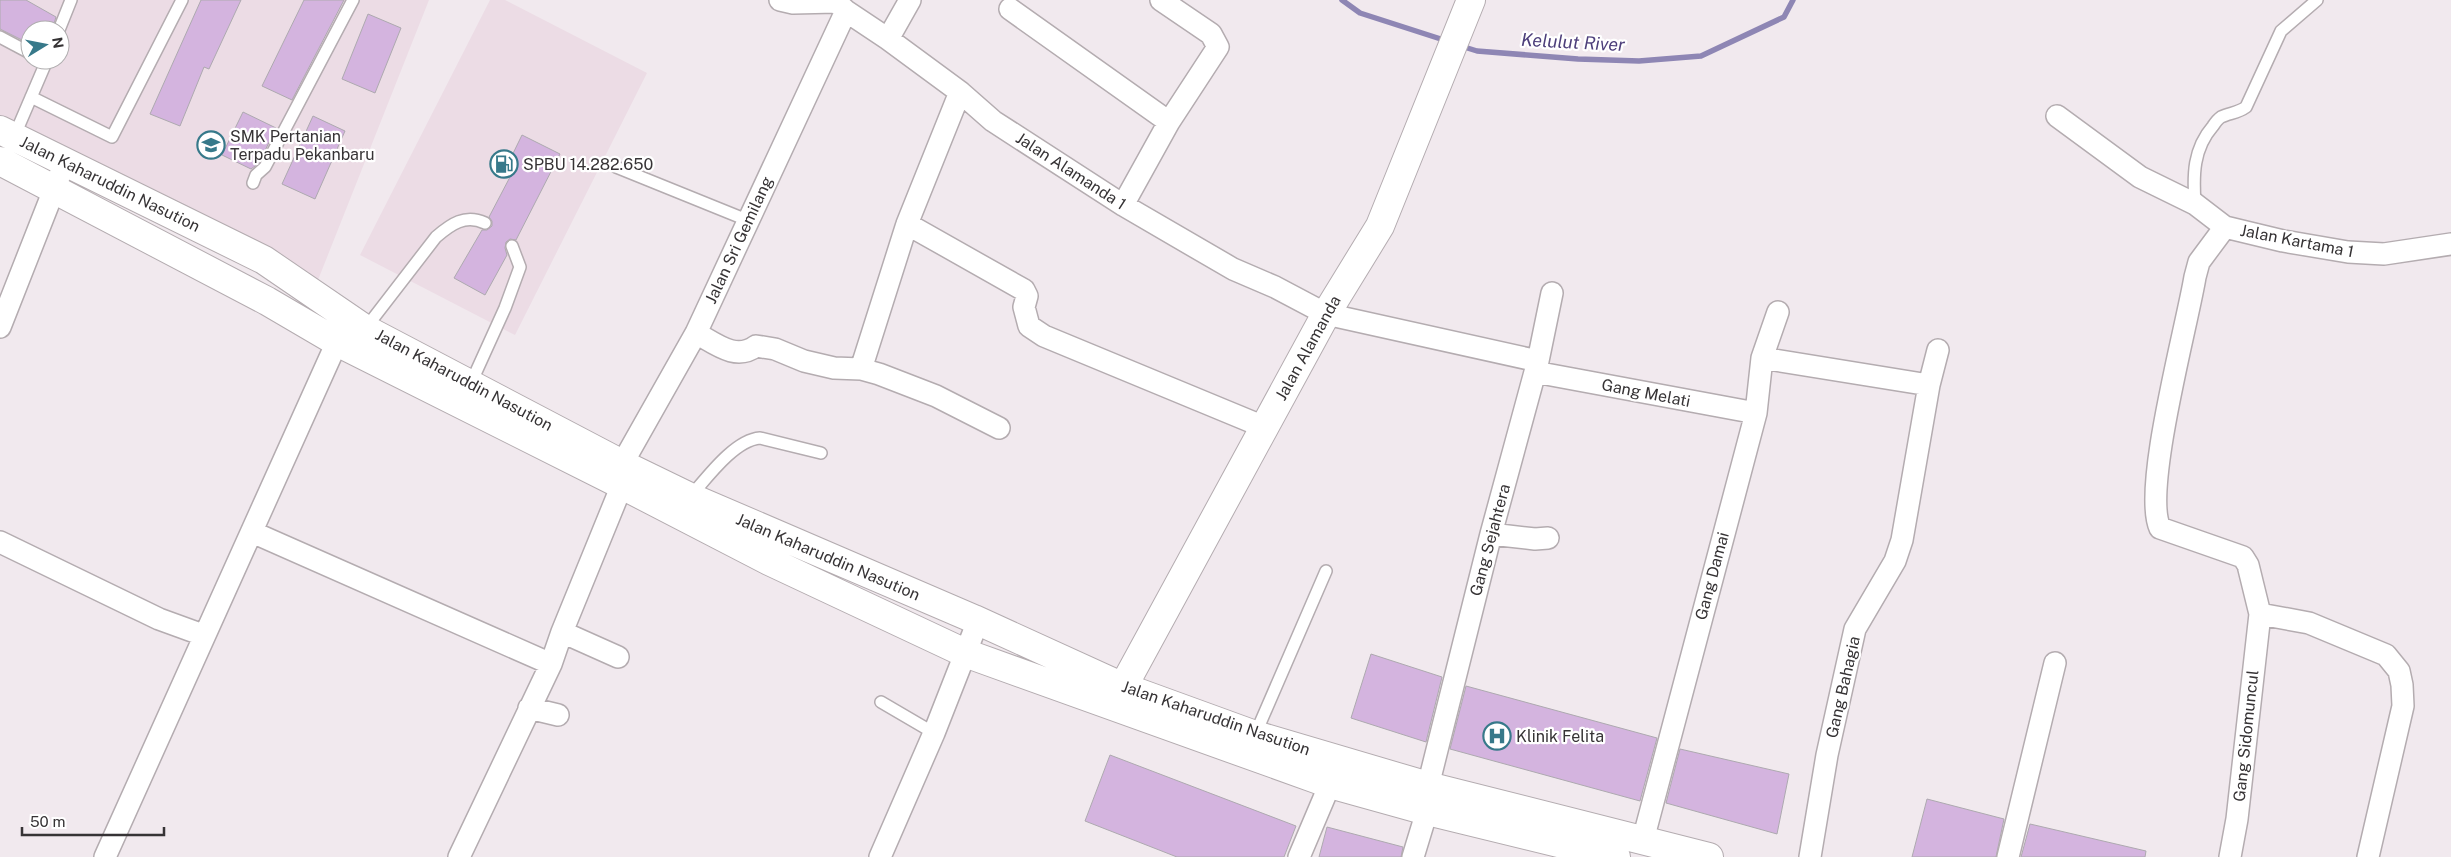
<svg xmlns="http://www.w3.org/2000/svg" width="2451" height="857" font-family="'Public Sans',sans-serif">
	<style>
		.built { fill: #ecdce5; fill-rule: evenodd }
		.lines { fill: none; stroke-linecap: round; stroke-linejoin: round }
		.stream { stroke: #8e86b4; stroke-width: 5.5 }
		.building { fill: #d4b4df; stroke: #ada9af }
		.lane-casing { stroke: #b4acb0; stroke-width: 14 }
		.street-casing { stroke: #b4acb0; stroke-width: 24 }
		.secondary-casing { stroke: #b4acb0; stroke-width: 30 }
		.highway-casing { stroke: #b4acb0; stroke-width: 30 }
		.lane { stroke: #fff; stroke-width: 11 }
		.street { stroke: #fff; stroke-width: 21 }
		.secondary { stroke: #fff; stroke-width: 28 }
		.highway { stroke: #fff; stroke-width: 28 }
		.labels { text-anchor: middle; dominant-baseline: central; stroke-width: 4.5; stroke-linejoin: round; paint-order: stroke }
		.poi-label { font-size: 16px; fill: #363335; stroke: #fff; text-anchor: start }
		.street-label { font-size: 16px; fill: #363335; stroke: #fff }
		.water-label { font-size: 18px; font-style: italic; fill: #4d3f7b; stroke: #fff }
	</style>
	<rect width="100%" height="100%" fill="#f1e9ee"/>
	<!-- built -->
	<path class="built" d="M0,0H429L318,280L102,173L0,118ZM30,30H60V60H30Z
		M490,0H505L647,73L515,335L360,255Z"/>
	<g class="lines">
		<!-- stream -->
		<path class="stream" d="M1342,0L1360,13L1447,41
			M1461,46L1477,51L1578,59L1639,61L1701,56L1784,17L1793,0"/>
	</g>
	<!-- building -->
	<path class="building" d="M0,0H26L56,17L52,30H30V44L0,29Z
		M201,0H241L209,69L204,67L180,126L150,114Z
		M304,0H344L292,100L262,86Z
		M368,14L401,28L375,93L342,79Z
		M243,112L276,128L259,163L251,169L222,155Z
		M313,116L345,131L315,199L282,184Z
		M522,135L560,154L516,240L510,239L506,242L505,248L507,255L485,295L454,278L482,230H487L492,226V221L489,217L510,177L503,174Z
		M1371,654L1442,677L1426,742L1351,718Z
		M1466,686L1657,738L1640,801L1450,749Z
		M1680,749L1789,774L1777,834L1666,803Z
		M1110,755L1296,826L1284,857H1177L1085,821Z
		M1927,799L2004,819L1996,857H1912Z
		M2030,824L2146,851L2145,857H2021Z
		M1327,827L1403,847L1401,857H1319Z"/>
	<g class="lines">
		<!-- lane casing -->
		<g class="lane-casing">
			<path id="lane" d="M59,30L71,0
				M0,37L30,53
				M31,97L112,137L182,0
				M14,137L47,60
				M616,167L747,220
				M253,183L256,175L265,167L353,0
				M2195,204C2193,175 2193,149 2213,126C2215,123 2218,119 2221,117C2229,113 2238,113 2246,107L2281,31L2317,0
				M365,329L436,237C451,224 465,214 485,223
				M471,383L505,308L520,267L512,246
				M690,497C706,479 734,440 760,438L821,453
				M881,702L934,733
				M1255,735L1326,571"/>
		</g>
		<!-- street casing -->
		<g class="street-casing">
			<path id="street" d="M780,0L793,3L836,2
				M834,0L846,11L888,39L960,92L993,121L1123,205L1233,269L1275,287L1326,314L1538,361
				M1010,9L1169,122
				M888,39L910,0
				M2057,116L2140,177L2195,204L2225,227L2283,241L2348,252L2384,254L2451,244
				M1123,205L1169,122L1218,47L1211,34L1161,0
				M907,224L1024,290L1027,296L1024,307L1029,326L1044,336L1264,427
				M2225,227L2199,262L2195,277C2187,326 2142,490 2160,528L2243,557L2248,565L2260,614L2237,819L2230,857
				M0,327L59,177
				M696,333C716,344 736,361 756,346L775,349L804,361L834,368L861,369L879,374L936,396L999,428
				M1762,358L1929,385
				M861,369L907,224L960,92
				M1535,372L1756,413
				M622,464L696,333L846,11
				M252,532L551,664
				M1491,534L1535,539L1548,538
				M0,542L159,619L203,635
				M2260,614L2309,623L2386,655L2399,671L2402,685L2403,706L2368,857
				M562,632L618,657
				M529,708L558,715
				M1428,786L1491,534L1538,361L1552,293
				M1643,840L1756,413L1762,358L1778,312
				M105,857C181,685 260,514 337,342
				M459,857L551,664L562,632L622,485
				M880,857L934,733L978,621
				M1299,857L1330,784
				M1413,857L1427,811
				M1810,857L1827,755L1855,629L1895,561L1902,540L1929,385L1938,350
				M2008,857L2055,663"/>
		</g>
		<!-- secondary casing -->
		<g class="secondary-casing">
			<path id="secondary" d="M1123,687L1326,314L1380,226L1471,0"/>
		</g>
		<!-- highway casing -->
		<g class="highway-casing">
			<path id="highway" d="M0,130L264,260L365,329L622,464L690,497L974,619L1123,687L1255,735L1428,786L1709,857
				M0,161L267,301L337,342L622,485L769,561L965,653L1330,784L1427,811L1616,857"/>
		</g>
		<!-- lane -->
		<use href="#lane" class="lane"/>
		<!-- street -->
		<use href="#street" class="street"/>
		<!-- secondary -->
		<use href="#secondary" class="secondary"/>
		<!-- highway -->
		<use href="#highway" class="highway"/>
	</g>
	<!-- icons -->
	<defs>
		<g id="school-ring" transform="scale(1.4375)"><circle r="9.5" fill="#fff" stroke="#37798a" stroke-width="1.5"/><path d="M0-5L7-2L0 1L-7-2ZM-4 1L0 2.5L4 1V4Q0 6-4 4Z" fill="#37798a"/></g>
		<g id="fuel-ring" transform="scale(1.4375)"><circle r="9.5" fill="#fff" stroke="#37798a" stroke-width="1.5"/><path d="M-5.5-6h7V0h2V4h1.3V-2.5L3-4.5l.8-.8L6-3V5H2.5V1h-1V6h-7ZM-4.2-4.7v3.2H.2V-4.7Z" fill="#37798a"/></g>
		<g id="hospital-ring" transform="scale(1.4375)"><circle r="9.5" fill="#fff" stroke="#37798a" stroke-width="1.5"/><path d="M-5-5h3v3.5h4V-5h3V5h-3V1.5h-4V5h-3Z" fill="#37798a"/></g>
	</defs>
	<g fill-rule="evenodd">
		<use href="#school-ring" x="211" y="145"/>
		<use href="#fuel-ring" x="504" y="164"/>
		<use href="#hospital-ring" x="1497" y="736"/>
	</g>
	<g class="labels">
		<!-- poi labels -->
		<g class="poi-label">
			<text x="230" y="136">SMK Pertanian<tspan x="230" dy="18">Terpadu Pekanbaru</tspan></text>
			<text x="523" y="164">SPBU 14.282.650</text>
			<text x="1516" y="736">Klinik Felita</text>
		</g>
		<!-- street labels -->
		<g class="street-label">
			<text transform="translate(1071 171) rotate(33)">Jalan Alamanda 1</text>
			<text transform="translate(110 184) rotate(26)">Jalan Kaharuddin Nasution</text>
			<text transform="translate(739 240) rotate(-65)">Jalan Sri Gemilang</text>
			<text transform="translate(2297 241) rotate(11)">Jalan Kartama 1</text>
			<text transform="translate(1308 348) rotate(-61)">Jalan Alamanda</text>
			<text transform="translate(464 380) rotate(28)">Jalan Kaharuddin Nasution</text>
			<text transform="translate(1646 393) rotate(11)">Gang Melati</text>
			<text transform="translate(1490 540) rotate(-75)">Gang Sejahtera</text>
			<text transform="translate(828 557) rotate(23)">Jalan Kaharuddin Nasution</text>
			<text transform="translate(1712 576) rotate(-75)">Gang Damai</text>
			<text transform="translate(1843 687) rotate(-77)">Gang Bahagia</text>
			<text transform="translate(1216 718) rotate(19)">Jalan Kaharuddin Nasution</text>
			<text transform="translate(2246 736) rotate(-84)">Gang Sidomuncul</text>
		</g>
		<!-- water labels -->
		<g class="water-label">
			<text transform="translate(1573 42) rotate(3)">Kelulut River</text>
		</g>
	</g>
	<!-- north arrow -->
	<g transform="translate(45 45) rotate(80)"><circle r="24" fill="#ffffff" stroke="#afadae"/>
	<path d="M0-4L9 19L0 12L-9 19Z" fill="#37798a"/>
	<text y="-8" font-size="14" font-weight="bold" text-anchor="middle" fill="#363335">N</text>
	</g>
	<!-- scale -->
	<path d="M22 827v8h142v-8" fill="none" stroke="#363335" stroke-width="2.5"/>
	<text x="30" y="827" font-size="15" fill="#363335" stroke="#ffffff" stroke-width="4" paint-order="stroke">50 m</text>
</svg>
